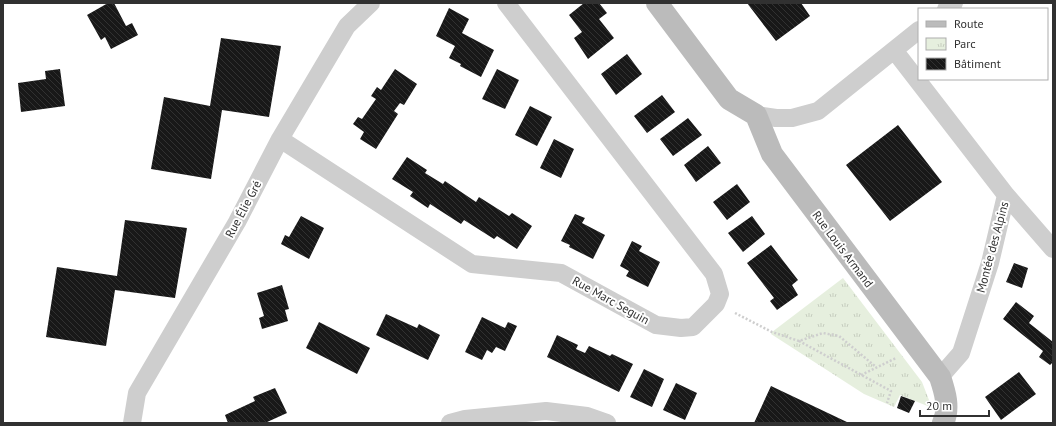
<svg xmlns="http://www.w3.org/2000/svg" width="1056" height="426" font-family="'PT Sans',sans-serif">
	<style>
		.park { fill: url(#park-tufts) }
		.building { fill: url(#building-back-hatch) }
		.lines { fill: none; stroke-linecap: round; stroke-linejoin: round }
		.path { stroke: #cecece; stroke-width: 2.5; stroke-dasharray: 2 2; stroke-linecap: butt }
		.street { stroke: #cecece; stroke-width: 18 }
		.secondary { stroke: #bbb; stroke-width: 22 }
		.labels { text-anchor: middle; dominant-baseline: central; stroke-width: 4; stroke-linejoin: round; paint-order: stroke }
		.street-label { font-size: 12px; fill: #313131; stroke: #fff }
	</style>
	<defs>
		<pattern id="park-tufts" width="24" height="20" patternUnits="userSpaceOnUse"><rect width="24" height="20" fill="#e6efde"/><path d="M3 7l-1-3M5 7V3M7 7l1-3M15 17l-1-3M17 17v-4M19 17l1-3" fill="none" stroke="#c6cdbf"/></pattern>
		<pattern id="building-back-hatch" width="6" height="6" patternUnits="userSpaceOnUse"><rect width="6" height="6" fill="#181818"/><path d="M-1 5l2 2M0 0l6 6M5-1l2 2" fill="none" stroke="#313131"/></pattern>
	</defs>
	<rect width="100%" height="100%" fill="#fff"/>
	<!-- park -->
	<path class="park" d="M843,278L922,382L929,400L930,407L900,395L894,407L864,394L771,334L772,332Z"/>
	<!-- building -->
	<path class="building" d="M108,3H114L126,26L132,23L138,35L111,49L105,37L101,40L87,15Z
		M584,3H599L607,13L599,19L614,38L588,59L574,38L582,32L569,15Z
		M747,3H801L810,16L776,41Z
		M449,8L469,19L462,33L494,50L481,77L460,66L461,64L449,58L455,46L436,36Z
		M221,38L281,46L269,117L222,110L211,179L151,169L164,97L210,106Z
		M627,54L642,74L616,95L601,74Z
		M60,69L65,106L21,112L18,83L46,79L45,71Z
		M395,69L417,84L404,105L400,103L394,111L398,114L376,149L360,139L364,132L353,124L358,117L362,119L376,99L371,96L377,87L381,90Z
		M497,69L519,80L505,109L482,99Z
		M662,95L675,112L647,133L634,116Z
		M530,106L552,117L537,146L515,135Z
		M688,118L702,135L673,156L660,139Z
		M898,125L942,182L890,221L846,165Z
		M554,139L574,149L561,178L540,168Z
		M708,146L721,163L696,182L684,165Z
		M407,157L427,170L425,173L443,184L445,181L476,202L479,197L509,216L512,213L532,226L517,249L497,236L494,239L464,220L461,224L430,204L428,208L410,196L413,192L392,179Z
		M737,184L750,202L727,220L713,202Z
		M575,214L585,218L582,223L605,235L593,259L569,247L570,245L561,241Z
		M301,216L324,228L309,259L281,244L285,235L289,237Z
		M752,216L765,234L743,252L728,233Z
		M125,220L187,228L175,298L115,290L106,346L46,337L57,267L117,276Z
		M632,241L642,246L639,251L660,262L648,287L626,276L629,271L620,266Z
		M771,245L798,280L792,285L798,295L777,310L770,301L774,298L747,263Z
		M1014,263L1028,268L1022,288L1006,282Z
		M282,285L289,309L285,310L288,321L262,329L259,318L264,316L257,293Z
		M1016,302L1034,316L1029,323L1053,342V362L1050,365L1039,357L1043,351L1003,319Z
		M386,314L417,328L419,324L440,335L428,360L376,335Z
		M482,317L505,328L508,322L517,326L505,351L496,347L492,353L487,350L482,360L465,352Z
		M319,322L370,348L357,374L306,348Z
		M557,335L578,345L576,349L585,353L589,346L610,356L612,354L633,364L619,392L547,357Z
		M644,369L664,379L652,407L630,397Z
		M1019,372L1036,394L1001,420L985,397Z
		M676,383L697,393L685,420L663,410Z
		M771,386L849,423H754Z
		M275,388L287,413L265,423H228L225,415L255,401L253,397Z
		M901,396L915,401L909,413L897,408Z"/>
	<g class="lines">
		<!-- path -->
		<path class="path" d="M735,313L772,332L799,341L823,333L839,336L876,367
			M799,341L891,391L887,403
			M861,375L896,358"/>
		<!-- street -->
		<path class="street" d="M946,9L954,3
			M894,50L1006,195L990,263L961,353L940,377
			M756,115L776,118H792L818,111L919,30
			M280,139L472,264L561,273L656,325L681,328L693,327L716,304L720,294L714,274L506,3
			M1006,195L1053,249
			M132,423L137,393L237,222L280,139L347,26L371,3
			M450,423L465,419L546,411L587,416L607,423"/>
		<!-- secondary -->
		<path class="secondary" d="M657,3L729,99L756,115L772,154L940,377C945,392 950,408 943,423"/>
	</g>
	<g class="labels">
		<!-- street labels -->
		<g class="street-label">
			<text transform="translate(243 209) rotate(-62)">Rue Élie Gré</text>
			<text transform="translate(992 247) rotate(-75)">Montée des Alpins</text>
			<text transform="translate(843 249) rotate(53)">Rue Louis Armand</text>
			<text transform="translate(611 300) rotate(29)">Rue Marc Seguin</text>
		</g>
	</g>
	<!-- border -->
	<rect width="1056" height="426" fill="none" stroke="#313131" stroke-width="8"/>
	<!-- legend -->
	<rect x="918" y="8" width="130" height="72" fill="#ffffff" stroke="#adadad"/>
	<rect x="926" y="21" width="20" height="6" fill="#bbbbbb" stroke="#adadad"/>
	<text x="954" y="28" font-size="12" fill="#313131">Route</text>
	<rect x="926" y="38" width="20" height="12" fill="url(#park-tufts)" stroke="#adadad"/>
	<text x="954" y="48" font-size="12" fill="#313131">Parc</text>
	<rect x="926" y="58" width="20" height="12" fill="url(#building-back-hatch)" stroke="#adadad"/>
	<text x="954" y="68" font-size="12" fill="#313131">Bâtiment</text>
	<!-- scale -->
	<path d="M920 410v6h69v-6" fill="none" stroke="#313131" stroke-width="2"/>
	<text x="926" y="410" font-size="12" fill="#313131" stroke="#ffffff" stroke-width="3" paint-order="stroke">20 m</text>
</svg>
